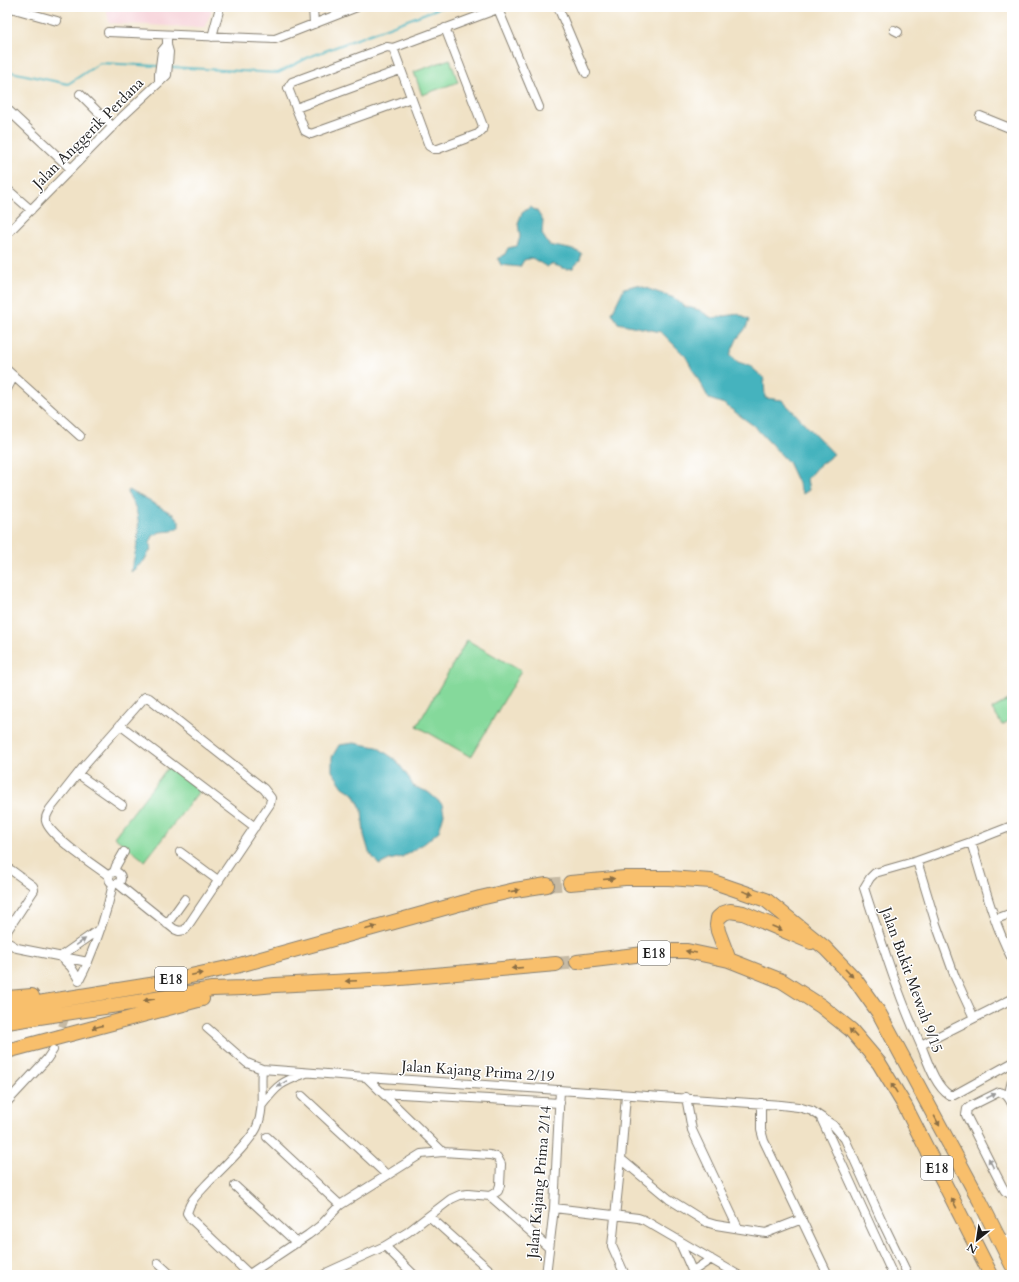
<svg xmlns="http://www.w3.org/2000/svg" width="1019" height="1282" font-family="Cardo,serif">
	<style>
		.built { fill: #f6cfd6 }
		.green { fill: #85d99b; stroke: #507a5c }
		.water { fill: #44b3be; stroke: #30686d }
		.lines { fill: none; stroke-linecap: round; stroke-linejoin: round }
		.stream { stroke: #44b3be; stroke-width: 2 }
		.street-tunnel { stroke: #c6baa4; stroke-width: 8; stroke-dasharray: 8 4; stroke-linecap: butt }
		.highway-tunnel { stroke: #c6baa4; stroke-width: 14; stroke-dasharray: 14 7; stroke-linecap: butt }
		.street-casing { stroke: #867f71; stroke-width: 10 }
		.highway-casing { stroke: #867f71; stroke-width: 16 }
		.street { stroke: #fff; stroke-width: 8 }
		.highway { stroke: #f8bf6c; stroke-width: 14 }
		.oneway { fill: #8a6e44 }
		.oneway2 { fill: #999 }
		.labels { text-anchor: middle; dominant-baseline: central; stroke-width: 3; stroke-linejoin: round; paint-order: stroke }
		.shield { fill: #fff; stroke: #606060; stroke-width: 1 }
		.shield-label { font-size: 14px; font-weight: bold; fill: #1c1c1c }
		.street-label { font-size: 15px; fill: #1c1c1c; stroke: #fff }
	</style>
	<rect width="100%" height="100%" fill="#fff"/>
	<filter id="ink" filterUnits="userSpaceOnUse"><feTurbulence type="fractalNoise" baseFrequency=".025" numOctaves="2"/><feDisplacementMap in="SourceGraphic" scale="8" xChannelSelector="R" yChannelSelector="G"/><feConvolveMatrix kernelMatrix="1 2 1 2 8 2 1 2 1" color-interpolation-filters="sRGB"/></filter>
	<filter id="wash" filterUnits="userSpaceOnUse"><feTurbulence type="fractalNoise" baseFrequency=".012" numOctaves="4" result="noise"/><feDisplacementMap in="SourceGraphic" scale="16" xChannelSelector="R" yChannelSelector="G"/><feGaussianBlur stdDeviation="0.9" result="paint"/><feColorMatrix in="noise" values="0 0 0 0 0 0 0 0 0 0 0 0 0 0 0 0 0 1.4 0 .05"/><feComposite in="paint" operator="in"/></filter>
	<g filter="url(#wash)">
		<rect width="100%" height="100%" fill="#f0e2c6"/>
		<!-- built -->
		<path class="built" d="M106,7H211V13L204,28L109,23Z"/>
		<!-- green -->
		<path class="green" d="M450,59L458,82L422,95L414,72Z
			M467,640L521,671L471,757L417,726Z
			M1012,698V719L1002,725L992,709Z
			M169,766L200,790L145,861L114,837Z"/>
		<!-- water -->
		<path class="water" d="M530,207L537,211L543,221L542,234L549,245C560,248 573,248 582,254L580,260L573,268L566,269L551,264L547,267L532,258L524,260L520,267L501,265L498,259L505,254L508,248L517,246L520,237L518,223L522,213Z
			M637,285L674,298L684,306L699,310L712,318L738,314L749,320L746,328L737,339L730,355L738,362L750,366L764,378L765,398L782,400L834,454L816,468L807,479L809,490L803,494L788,462L754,426L724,404L709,399L686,357L661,332L618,323L612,313L624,288Z
			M129,490L173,514L179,521V527L172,531L160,532L153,536L150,543L151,549L144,561L131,572C137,543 146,518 127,493Z
			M354,743L377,747L396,760L409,778L413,786L428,792L442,804L444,814L439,831L425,843L402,857L389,860L379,865L369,852L364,835L362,810L354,794L343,787L332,771V757L339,745Z"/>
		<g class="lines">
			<!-- stream -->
			<path class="stream" d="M170,67L278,73L309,57L442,7
				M7,71L68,84L100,63L158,66"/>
		</g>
	</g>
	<g filter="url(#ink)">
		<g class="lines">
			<!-- street-tunnel -->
			<path class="street-tunnel" d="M58,1038L68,1010"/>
			<!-- highway-tunnel -->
			<path class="highway-tunnel" d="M547,885L570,883
				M556,964L577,962"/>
			<!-- street casing -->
			<g class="street-casing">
				<path id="street" d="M7,7L57,21
					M313,7L314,24
					M558,7L586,73
					M498,9L539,107
					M894,30L898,32
					M108,32L275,39L357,7
					M212,37L220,7
					M393,48L429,146L434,149H438L478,134L482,130L483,126L445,28
					M159,82V74L162,51L167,45
					M80,94L113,127
					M411,98L311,134L305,131L288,88L292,82L387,47L393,48L503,7
					M296,108L400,70
					M7,109L71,169
					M980,116L1012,129
					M7,189L31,210
					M7,234L122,117L167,75L169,52L167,45V35
					M7,370L80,436
					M7,389L14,376
					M120,725L255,827
					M78,774L122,805
					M1012,826L971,842L917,861L875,873L870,878L864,888C881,940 897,993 920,1043C927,1059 934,1085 949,1095H954L1012,1063
					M971,842C983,881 993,922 1012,959
					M180,852L219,881
					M917,861L936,924L955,977L974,1018
					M7,870H11L33,886L34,890L7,931
					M109 878a6 6 0 1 1 12 0a6 6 0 1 1-12 0Z
					M114,872L116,866L124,852
					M109,876C95,866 49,836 46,821C45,816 48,813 50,809L84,766L145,697L149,698L264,789L271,798L270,804L185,930L179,931L174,929L118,884
					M996,919L1012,913
					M167,924L185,899
					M7,942L17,948L88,962
					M61,956L101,928
					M61,957L71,967L79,980
					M79,981C81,976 85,970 87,964C98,938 107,912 113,884
					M207,1028L247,1063L262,1069L366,1077L781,1105L798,1107L812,1111L833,1125L845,1139L881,1219L908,1275
					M921,1045L1012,999
					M366,1077L443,1152
					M1012,1081L1010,1089L1012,1093
					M383,1093L560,1103
					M302,1096L387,1175
					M686,1097L692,1130L738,1228
					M7,1102L47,1059L53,1050
					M761,1103V1130L764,1141L828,1275
					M1012,1104C1009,1098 1006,1093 999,1092L971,1106L967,1109L966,1115L1002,1186L1005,1191L1010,1194H1012
					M262,1105C278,1084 282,1082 306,1073
					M821,1118L893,1275
					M267,1137L340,1205
					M621,1159L669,1199L706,1222L716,1225L766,1233L802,1219
					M235,1186L297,1243
					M490,1196L548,1247
					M554,1208L638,1218L644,1220L738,1275
					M429,1216L495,1275
					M999,1235L1004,1239L1012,1241
					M679,1241L694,1275
					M385,1246L414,1275
					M158,1263L171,1275
					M693,1271L711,1259
					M249,1274L191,1219L187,1213C191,1199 197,1195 206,1185C220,1170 249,1144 257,1127C265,1108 260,1088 262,1069
					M248,1275L308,1235L320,1226L340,1205L421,1154L443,1152L490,1155L497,1157L501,1164L500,1185L498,1191L490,1196L468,1194L460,1195L451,1199L408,1232L385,1246L328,1272L324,1275
					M546,1275L554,1208L560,1090
					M625,1275L612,1246L621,1159L626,1095"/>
			</g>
			<!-- highway casing -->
			<g class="highway-casing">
				<path id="highway" d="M570,883L625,878H669L711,881L766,900L825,948L854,978L879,1013L980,1201L1012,1265
					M729,960L718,931L717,925L718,918L724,913L730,911L743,913L811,942
					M577,962L669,951H687L729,960L782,981L821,1006L851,1030L879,1063L905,1106L991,1275
					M7,998L32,996
					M7,1008L150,985L236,966L480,898L515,890L547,885
					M7,1022L150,1000L212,989L243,988L275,985L390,979L556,964
					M7,1051L202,999"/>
			</g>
			<!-- street -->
			<use href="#street" class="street"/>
			<!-- highway -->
			<use href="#highway" class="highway"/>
		</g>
		<!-- one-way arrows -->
		<defs><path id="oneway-solid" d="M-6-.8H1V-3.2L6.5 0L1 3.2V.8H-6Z"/></defs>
		<g class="oneway">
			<use href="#oneway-solid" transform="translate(609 879) rotate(-5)"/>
			<use href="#oneway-solid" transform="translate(514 891) rotate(-11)"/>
			<use href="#oneway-solid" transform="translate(748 893) rotate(19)"/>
			<use href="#oneway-solid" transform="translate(371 928) rotate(-15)"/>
			<use href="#oneway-solid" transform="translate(777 928) rotate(23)"/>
			<use href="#oneway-solid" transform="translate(691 952) rotate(-170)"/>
			<use href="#oneway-solid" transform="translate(517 968) rotate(175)"/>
			<use href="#oneway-solid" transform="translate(849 973) rotate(46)"/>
			<use href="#oneway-solid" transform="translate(197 974) rotate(-12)"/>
			<use href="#oneway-solid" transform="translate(351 981) rotate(177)"/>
			<use href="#oneway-solid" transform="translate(149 1000) rotate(171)"/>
			<use href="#oneway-solid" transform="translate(97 1027) rotate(165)"/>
			<use href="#oneway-solid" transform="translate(853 1033) rotate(-133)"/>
			<use href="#oneway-solid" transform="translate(894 1088) rotate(-122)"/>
			<use href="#oneway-solid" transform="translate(937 1121) rotate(62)"/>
			<use href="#oneway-solid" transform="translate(954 1203) rotate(-117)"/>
		</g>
		<g class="oneway2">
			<use href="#oneway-solid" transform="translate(81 942) rotate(-35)"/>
			<use href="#oneway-solid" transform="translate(282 1084) rotate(147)"/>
			<use href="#oneway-solid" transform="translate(991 1096) rotate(-26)"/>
			<use href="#oneway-solid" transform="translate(991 1163) rotate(-117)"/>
		</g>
	</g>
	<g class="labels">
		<!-- shield labels -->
		<g class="shield">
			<rect x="638" y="941" width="32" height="24" rx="3"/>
			<rect x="155" y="967" width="32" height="24" rx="3"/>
			<rect x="921" y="1156" width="32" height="24" rx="3"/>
		</g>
		<g class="shield-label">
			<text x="654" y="953">E18</text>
			<text x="171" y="979">E18</text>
			<text x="937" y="1168">E18</text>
		</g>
		<!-- street labels -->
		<g class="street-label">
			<text transform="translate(88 133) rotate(-45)">Jalan Anggerik Perdana</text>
			<text transform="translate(912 980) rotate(70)">Jalan Bukit Mewah 9/15</text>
			<text transform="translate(478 1071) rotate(4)">Jalan Kajang Prima 2/19</text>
			<text transform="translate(539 1182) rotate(-85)">Jalan Kajang Prima 2/14</text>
		</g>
	</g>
	<!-- margin -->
	<rect width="1019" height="1282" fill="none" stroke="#fff" stroke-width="24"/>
	<!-- north arrow -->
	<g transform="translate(977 1240) rotate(210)" stroke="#ffffff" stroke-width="3" paint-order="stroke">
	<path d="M0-3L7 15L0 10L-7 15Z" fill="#1c1c1c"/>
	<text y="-6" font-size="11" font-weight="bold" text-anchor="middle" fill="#1c1c1c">N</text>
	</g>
</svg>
